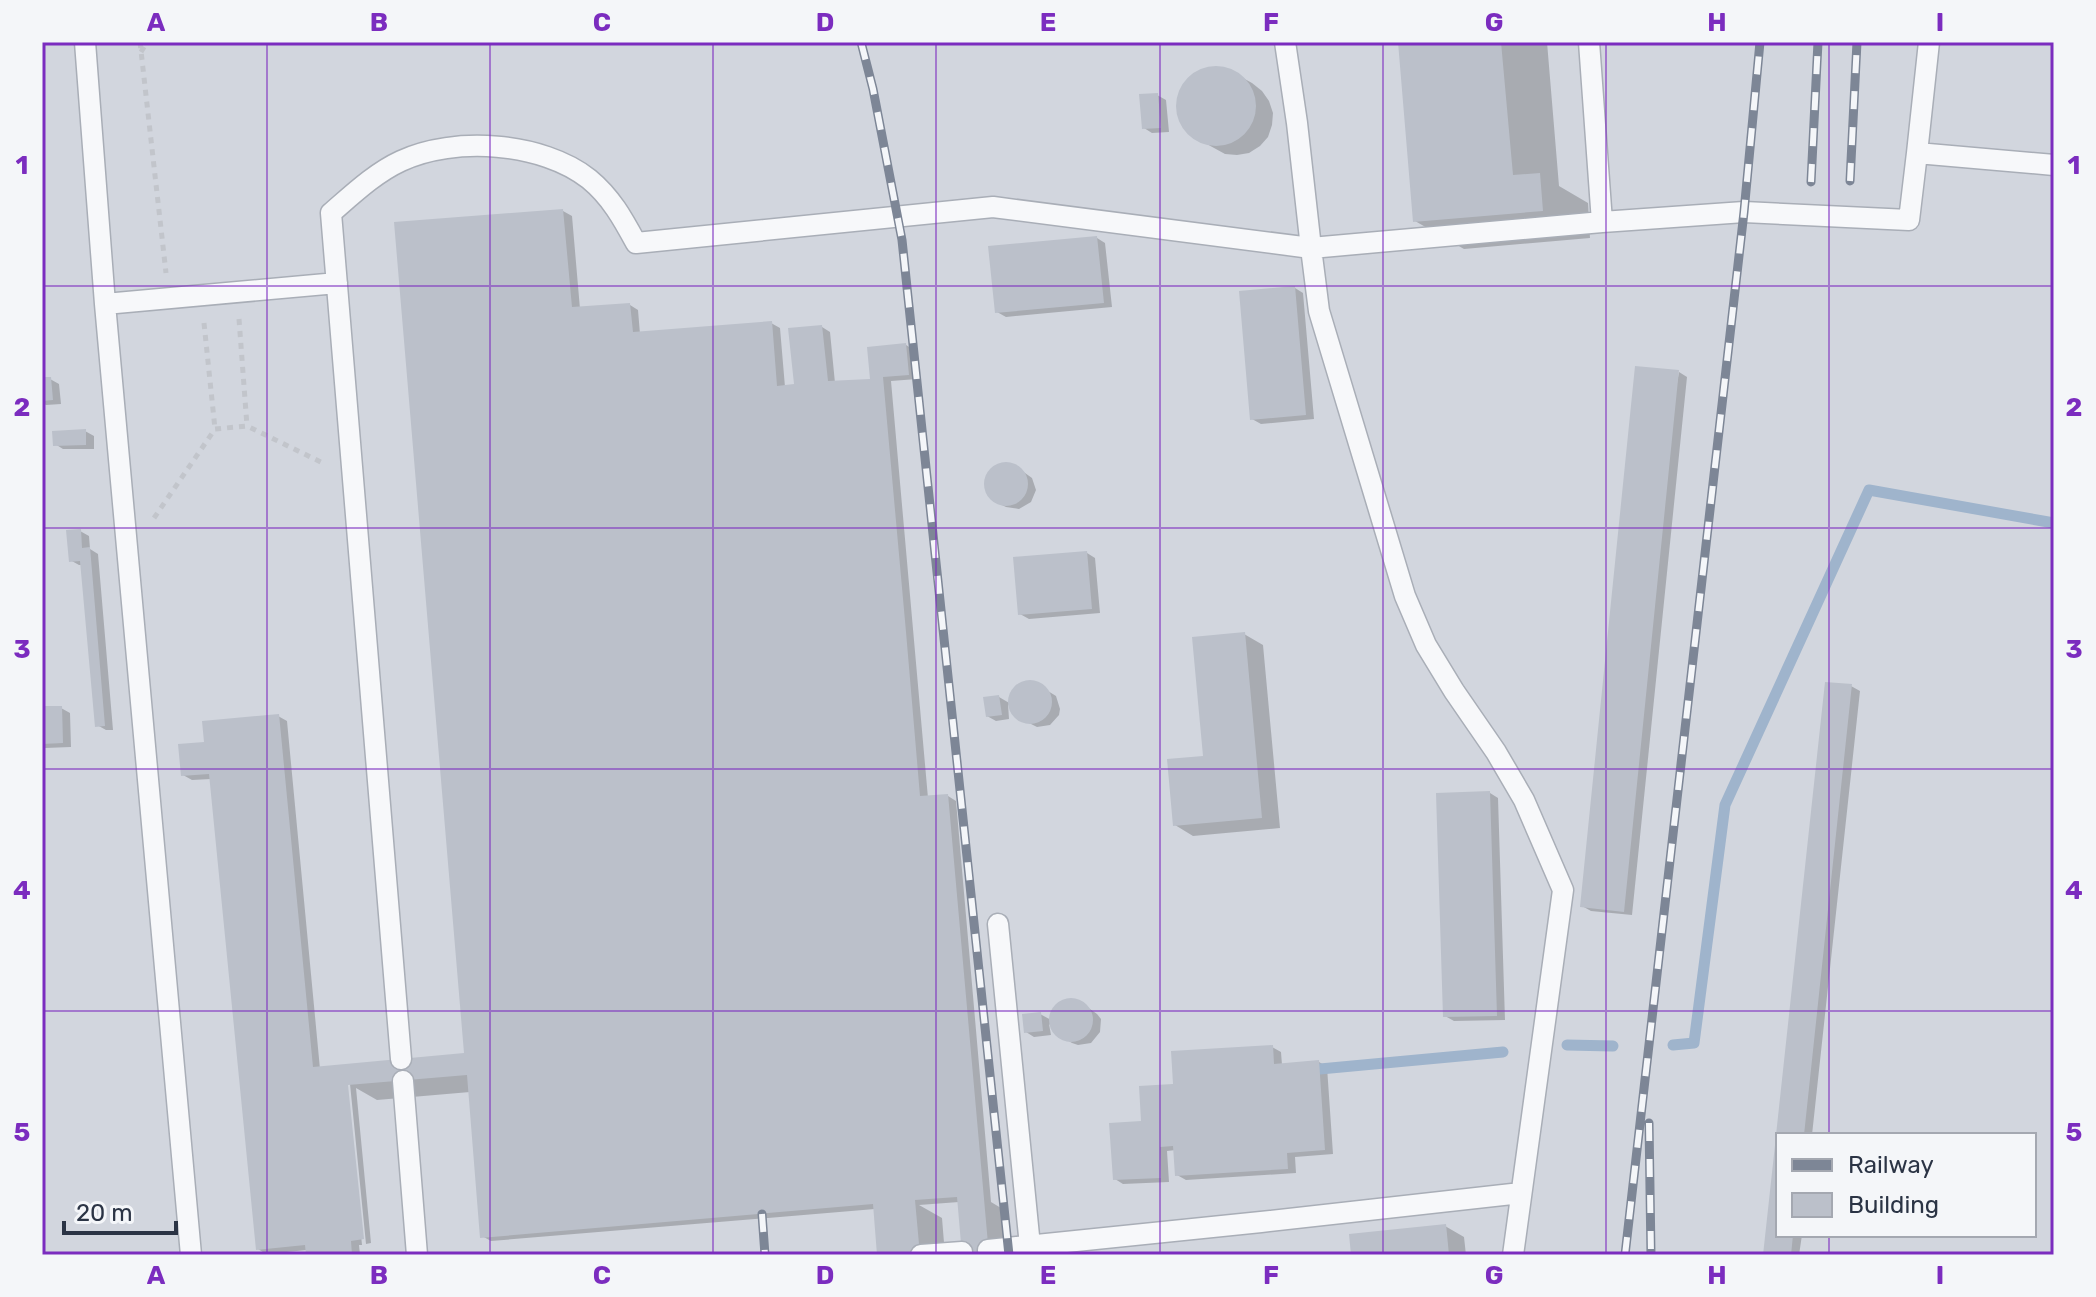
<svg xmlns="http://www.w3.org/2000/svg" width="2096" height="1297" font-family="Rubik,sans-serif">
	<style>
		.built { fill: #d2d6de; fill-rule: evenodd }
		.shadow { fill: #0003 }
		.lines { fill: none; stroke-linecap: round; stroke-linejoin: round }
		.stream { stroke: #9fb4cc; stroke-width: 11 }
		.building { fill: #bbc0ca }
		.lane-casing { stroke: #a9aeb7; stroke-width: 23 }
		.path { stroke: #c2c5cb; stroke-width: 5; stroke-dasharray: 6 6; stroke-linecap: butt }
		.lane { stroke: #f7f8fa; stroke-width: 20 }
		.rail-casing { stroke: #7d8696; stroke-width: 9 }
		.rail { stroke: #f4f6f9; stroke-width: 6; stroke-dasharray: 18; stroke-linecap: butt }
		.grid { fill: none; stroke: #7b2cbf; stroke-width: 2; stroke-opacity: 0.55 }
		.neatline { fill: none; stroke: #7b2cbf; stroke-width: 3 }
		.grid-label { font-size: 26px; text-anchor: middle; font-weight: bold; fill: #7b2cbf }
	</style>
	<rect width="100%" height="100%" fill="#e4e7ec"/>
	<!-- built -->
	<path class="built" d="M42,42H2054V1255H42ZM1778,1135H2034V1235H1778Z"/>
	<!-- shadow -->
	<path class="shadow" d="M1400,42H1547L1559,186L1588,203L1590,238L1464,249L1415,221Z
		M1220,68L1232,72L1252,83L1262,91L1269,101L1273,113L1272,125L1268,137L1260,146L1249,153L1237,155L1225,154L1194,137L1185,128L1179,117L1178,105L1180,93L1187,82L1196,74L1208,69Z
		M1157,95L1166,100L1169,132L1152,133L1144,128Z
		M563,211L572,216L580,309L630,305L638,310L640,334L771,323L780,328L785,387L796,386L822,327L830,332L835,383L872,380L906,345L914,350L917,379L891,381L928,798L948,796L956,801L991,1202L1001,1208L1005,1255H964L959,1202L919,1205L942,1218L945,1255H879L875,1209L491,1241L482,1236L470,1092L377,1100L356,1088L371,1243L366,1244L350,1084H346L362,1245H359L360,1255H308L307,1250L266,1254L258,1249L211,779L192,780L183,775L206,743L278,716L287,721L320,1069L464,1055Z
		M1097,238L1105,243L1112,307L1006,317L997,312Z
		M1295,288L1303,293L1314,419L1261,424L1252,419Z
		M1679,372L1687,377L1632,915L1591,911L1582,906Z
		M42,379H50L59,384L61,404L46,405L42,403Z
		M85,431L94,436V449H63L55,444Z
		M1005,464L1018,468L1032,478L1036,490L1031,502L1019,509L1006,507L996,502L991,498L986,486V479L993,469Z
		M80,531L89,536L90,549L98,554L113,730H106L97,725L83,565H79L70,560Z
		M1087,553L1095,558L1100,613L1029,619L1020,614Z
		M1244,634L1263,645L1280,828L1193,836L1175,825L1205,758Z
		M1023,683H1035L1056,696L1060,709L1059,715L1050,725L1037,727L1015,716L1008,704L1009,719L996,721L987,716L999,697L1011,704L1010,697L1017,686Z
		M1851,686L1860,691L1812,1135H1778Z
		M42,708H61L70,713L71,747L45,748L42,746Z
		M1490,793L1498,798L1505,1020L1454,1021L1445,1016Z
		M1077,1000L1097,1014L1101,1019L1100,1032L1091,1043L1078,1045L1072,1043L1062,1037L1049,1024L1051,1035L1034,1037L1026,1032L1040,1014L1053,1021L1052,1015L1054,1009L1064,1001Z
		M1272,1047L1281,1052L1282,1065L1319,1062L1327,1067L1333,1154L1295,1157L1296,1173L1186,1180L1177,1175L1176,1150L1167,1151L1169,1182L1123,1184L1115,1179L1143,1123L1175,1086Z
		M1778,1136V1235H1802L1799,1255H1765Z
		M1445,1226L1464,1237L1466,1255H1353Z"/>
	<g class="lines">
		<!-- stream -->
		<path class="stream" d="M1567,1045L1613,1046
			M1673,1045L1694,1043L1725,805L1869,490L2054,523
			M1320,1069L1503,1052"/>
	</g>
	<!-- building -->
	<path class="building" d="M1398,42H1501L1513,175L1540,173L1543,211L1413,222Z
		M1176 106a40 40 0 1 1 80 0a40 40 0 1 1-80 0Z
		M1158,93L1161,128L1142,129L1139,94Z
		M563,209L572,307L630,303L633,332L772,321L777,386L794,384L788,328L822,325L828,381L870,379L867,347L906,343L909,375L883,377L906,632L920,796L948,794L989,1255H962L957,1197L915,1200L920,1255H877L873,1204L480,1238L467,1075L348,1085L364,1239L351,1241L352,1255H306L305,1245L256,1250L209,774L181,776L178,744L204,742L202,721L279,714L313,1067L464,1053L394,222Z
		M1097,236L1104,303L995,313L988,246Z
		M1295,286L1306,415L1250,420L1239,291Z
		M1635,366L1679,370L1624,912L1580,907Z
		M42,377H51L53,400L42,401Z
		M86,429V445L53,446L52,431Z
		M984 484a22 22 0 1 1 44 0a22 22 0 1 1-44 0Z
		M81,529L82,548L90,547L105,726L95,727L80,561L69,562L66,530Z
		M1087,551L1092,609L1018,615L1013,557Z
		M1245,632L1262,818L1173,826L1167,759L1203,756L1192,637Z
		M1008 702a22 22 0 1 1 44 0a22 22 0 1 1-44 0Z
		M1825,682L1852,684L1804,1135H1776Z
		M999,695L1002,715L986,717L983,697Z
		M42,706H62L63,743L42,744Z
		M1490,791L1497,1016L1443,1017L1436,793Z
		M1049 1020a22 22 0 1 1 44 0a22 22 0 1 1-44 0Z
		M1041,1012L1043,1031L1024,1033L1022,1014Z
		M1273,1045L1274,1064L1319,1060L1325,1150L1287,1153L1288,1169L1175,1176L1173,1146L1160,1147L1161,1178L1113,1180L1109,1123L1141,1121L1139,1086L1173,1084L1171,1051Z
		M1776,1136L1778,1137V1235H1793L1791,1255H1763Z
		M1446,1224L1449,1255H1351L1349,1234Z"/>
	<g class="lines">
		<!-- lane casing -->
		<g class="lane-casing">
			<path id="lane" d="M85,42L105,304L191,1255
				M1589,42L1602,222
				M1929,42L1917,153L2054,165
				M105,304L337,283
				M998,924L1030,1246
				M401,1059L331,213C353,194 375,173 401,161C454,136 542,142 589,179C611,197 623,219 636,243L993,207L1311,248L1297,123L1285,42
				M403,1081L417,1255
				M988,1250L1261,1222L1521,1193
				M921,1255L962,1252
				M1513,1255L1563,890L1524,800L1496,752L1454,691L1426,645L1405,596L1319,311L1311,248L1602,222L1744,212L1909,220L1917,153"/>
		</g>
		<!-- path -->
		<path class="path" d="M140,42L166,273
			M141,52L147,42
			M239,319L247,426
			M204,323L215,429
			M154,518L215,429L247,426L325,464"/>
		<!-- lane -->
		<use href="#lane" class="lane"/>
		<!-- rail casing -->
		<g class="rail-casing">
			<path id="rail" d="M861,42L873,89L902,240L1009,1255
				M1850,181L1857,42
				M1811,182L1818,42
				M1649,1123L1651,1255
				M762,1214L765,1255
				M1625,1255L1744,212L1760,42"/>
		</g>
		<!-- rail -->
		<use href="#rail" class="rail"/>
	</g>
	<!-- grid -->
	<path class="grid" d="M267,42V1255M490,42V1255M713,42V1255M936,42V1255M1160,42V1255M1383,42V1255M1606,42V1255M1829,42V1135M42,286H2054M42,528H2054M42,769H2054M42,1011H2054M1829,1235V1255"/>
	<!-- border -->
	<rect width="2096" height="1297" fill="none" stroke="#f4f6f9" stroke-width="88"/>
	<!-- legend -->
	<rect x="1776" y="1133" width="260" height="104" fill="#f4f6f9" stroke="#a4a8b1" stroke-width="2"/>
	<rect x="1792" y="1159" width="40" height="12" fill="#7d8696" stroke="#a4a8b1" stroke-width="2"/>
	<text x="1848" y="1173" font-size="24" fill="#2b3445">Railway</text>
	<rect x="1792" y="1193" width="40" height="24" fill="#bbc0ca" stroke="#a4a8b1" stroke-width="2"/>
	<text x="1848" y="1213" font-size="24" fill="#2b3445">Building</text>
	<!-- scale -->
	<path d="M64 1221v12h112v-12" fill="none" stroke="#2b3445" stroke-width="4"/>
	<text x="76" y="1221" font-size="24" fill="#2b3445" stroke="#f4f6f9" stroke-width="6" paint-order="stroke">20 m</text>
	<rect x="44" y="44" width="2008" height="1209" class="neatline"/>
	<g class="grid-label">
		<text x="156" y="31">A</text>
		<text x="379" y="31">B</text>
		<text x="602" y="31">C</text>
		<text x="825" y="31">D</text>
		<text x="1048" y="31">E</text>
		<text x="1271" y="31">F</text>
		<text x="1494" y="31">G</text>
		<text x="1717" y="31">H</text>
		<text x="1940" y="31">I</text>
		<text x="22" y="174">1</text>
		<text x="2074" y="174">1</text>
		<text x="22" y="416">2</text>
		<text x="2074" y="416">2</text>
		<text x="22" y="658">3</text>
		<text x="2074" y="658">3</text>
		<text x="22" y="899">4</text>
		<text x="2074" y="899">4</text>
		<text x="22" y="1141">5</text>
		<text x="2074" y="1141">5</text>
		<text x="156" y="1284">A</text>
		<text x="379" y="1284">B</text>
		<text x="602" y="1284">C</text>
		<text x="825" y="1284">D</text>
		<text x="1048" y="1284">E</text>
		<text x="1271" y="1284">F</text>
		<text x="1494" y="1284">G</text>
		<text x="1717" y="1284">H</text>
		<text x="1940" y="1284">I</text>
	</g>
</svg>
